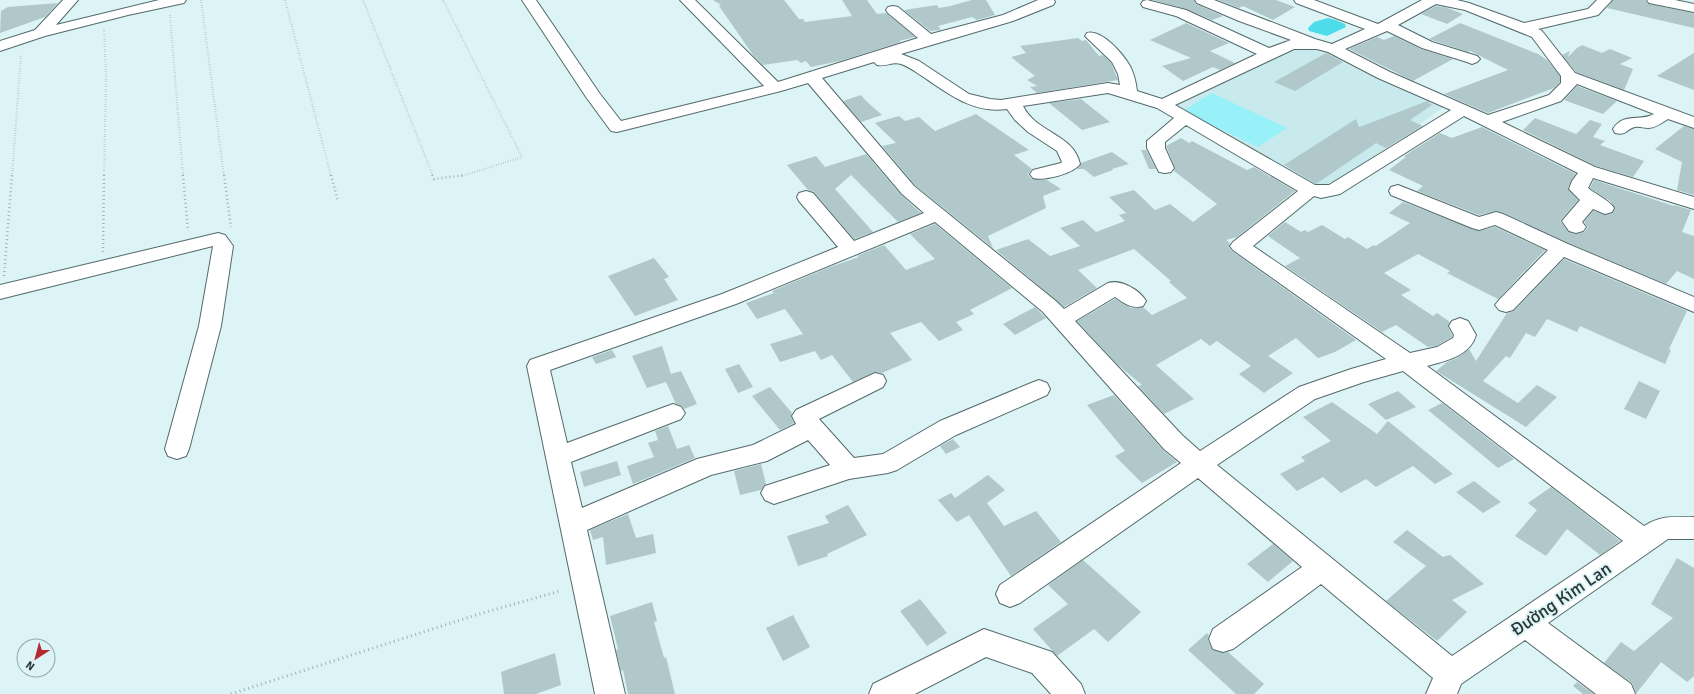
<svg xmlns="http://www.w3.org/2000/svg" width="1694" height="694" font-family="Signika,sans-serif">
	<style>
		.built { fill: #c9eaed }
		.green { fill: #98f0f9 }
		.water { fill: #4ddce9 }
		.building { fill: #b0c8ca }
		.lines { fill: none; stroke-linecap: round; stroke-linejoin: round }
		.minor-casing { stroke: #53696b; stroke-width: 2 }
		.path-far2 { stroke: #9fb2b4; stroke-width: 2; stroke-dasharray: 0.5 2; stroke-linecap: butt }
		.path-far1 { stroke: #9fb2b4; stroke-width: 2.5; stroke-dasharray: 1 3; stroke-linecap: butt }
		.path { stroke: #9fb2b4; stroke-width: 3; stroke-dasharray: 1 3.5; stroke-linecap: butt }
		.minor { fill: #fff; fill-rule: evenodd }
		.labels { text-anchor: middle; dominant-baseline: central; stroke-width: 4; stroke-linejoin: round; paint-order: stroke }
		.near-street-label { font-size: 18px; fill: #2b3435; stroke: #dcf4f6 }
	</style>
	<rect width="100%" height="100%" fill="#dcf4f6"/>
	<!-- built -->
	<path class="built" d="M1315,46L1444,107L1329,188L1310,187L1168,105L1288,49Z"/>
	<!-- green -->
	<path class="green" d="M1212,93L1287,128L1258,147L1183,111Z"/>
	<!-- water -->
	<path class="water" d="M1328,18L1336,20L1345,24L1346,27L1327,36L1309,31L1308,28L1314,22Z"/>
	<!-- building -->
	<path class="building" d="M713,0H784L799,19H803L805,22L852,16L842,0H867L877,14L886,13L915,37L899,41L901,42L840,61L811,67L806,61L801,63L797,60L763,65L753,55L742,39L719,6L721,5Z
		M972,0H986L995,15L977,20L972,17L938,26L941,30L930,31L904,10L937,5L939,8L950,6Z
		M1153,0H1194L1196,4L1223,16L1212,20L1186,9Z
		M1218,0H1276L1295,7L1273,20L1243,6L1239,8Z
		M1613,0H1645L1649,4L1694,13V28L1607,8Z
		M58,3L45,17L0,33L1,11L8,7Z
		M1436,6L1445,7L1463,14L1447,24L1421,14Z
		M1186,23L1229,43L1210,51L1235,63L1220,70L1213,67L1183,81L1162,66L1191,58L1150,40Z
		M1460,23L1538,54L1547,60L1560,76V82L1554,88L1488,113L1444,94L1508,70L1470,51L1468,52L1429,39Z
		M1394,36L1421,49L1453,59L1413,81L1349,49L1377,37L1384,40Z
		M1078,38L1082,41L1086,40L1099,56L1103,55L1111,63L1118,80L1037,93L1030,87L1037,86L1027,80L1035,76L1011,57L1026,53L1020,46Z
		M1582,45L1602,53L1610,49L1632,58L1620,64L1633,69L1624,90L1576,72L1562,55L1570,51L1568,57L1577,48Z
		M1326,53L1343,62L1295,91L1274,82Z
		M1694,53V90L1657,76Z
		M1577,86L1617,101L1603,114L1564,100Z
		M861,95L866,101L882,115L861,122L843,101Z
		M1081,99L1110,122L1082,130L1049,103Z
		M1427,101L1432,105L1410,120L1423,126L1386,148L1376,143L1316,184L1284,165L1356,119L1359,127L1365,125Z
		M976,114L1029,150L1014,155L1032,169L1028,174L1032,179L1047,180L1061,189L1043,196L1046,208L988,236L993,248L915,185L882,146L896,143L875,123L899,116L905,121L919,117L935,131Z
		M1535,118L1576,134L1590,120L1602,124L1593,137L1605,141L1600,145L1644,161L1633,177L1596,166L1523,130Z
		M1684,126L1694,129V195L1677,190L1682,162L1655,149Z
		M1482,127L1576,174L1568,188L1578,200L1560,221L1569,232L1576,234L1584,232L1588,227L1584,222L1593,211L1605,215L1612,213L1615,209L1610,201L1590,188L1594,180L1674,206V205L1691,210L1682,232L1694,236V279L1677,271L1666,284L1569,243L1504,213L1496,211L1479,215L1417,191L1423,186L1389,170L1406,157L1404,156L1440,133L1452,138Z
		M1181,138L1189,143L1192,141L1247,170L1254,167L1295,191L1237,237L1226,240L1230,243L1229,247L1232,251L1356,340L1335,352L1318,358L1296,338L1268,356L1293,373L1264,393L1239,374L1251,366L1217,341L1210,346L1201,339L1156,365L1194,399L1164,414L1138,386L1142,385L1117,364L1077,321L1115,299L1131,308L1143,307L1152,315L1187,298L1169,282L1171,281L1134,249L1078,270L1097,288L1064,307L996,250L1028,239L1050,256L1080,246L1060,228L1083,220L1096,232L1125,221L1119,215L1126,213L1109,197L1134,190L1155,210L1170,204L1193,222L1217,204L1174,171L1175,167L1166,146Z
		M1141,150H1146L1156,169H1149Z
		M1112,152L1129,164L1112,169L1113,170L1094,177L1084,169H1077L1081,163Z
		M866,154L901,195L921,213L898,222L851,175L835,189L873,232L854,239L814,192L808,190L787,165L816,156L825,167Z
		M1403,202L1479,231L1495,227L1545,250L1498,299L1447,273L1450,271L1418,254L1384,273L1411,290L1401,295L1433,316L1437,313L1450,322L1448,327L1452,335V337L1436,346L1428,347L1396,325L1382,332L1285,266L1300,258L1268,236L1285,222L1301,232L1305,230L1308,232L1322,225L1345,239L1348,237L1367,249L1374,245L1376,246L1410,223L1389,213Z
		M935,224L1012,288L970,310L974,314L956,322L963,330L939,341L921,322L890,333L912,360L882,373L874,372L853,382L832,355L821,360L815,351L780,362L770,344L803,334L785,309L757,319L746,303L774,293L772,291L830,267L859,257L857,256L884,245L906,270L935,259L910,234Z
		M654,258L669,277L664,279L678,300L635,316L608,276Z
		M1564,259L1687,311L1669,349L1671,350L1665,364L1580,326L1577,332L1547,319L1535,337L1526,333L1510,358L1506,356L1483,381L1518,403L1537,385L1557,397L1526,427L1436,371L1447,362L1457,358L1469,349L1476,361L1507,313L1514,311Z
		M1035,307L1046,318L1015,335L1003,324Z
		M662,346L671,374L681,371L697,404L684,409L682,406L676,404L666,382L647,388L632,356Z
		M612,350L616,357L596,364L592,357Z
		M739,364L753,387L738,393L725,369Z
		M1639,381L1660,391L1646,419L1624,409Z
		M770,387L792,413L791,417L794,423L780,430L752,396Z
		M1398,391L1416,407L1386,420L1368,404Z
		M1114,395L1163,450L1177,462L1142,483L1115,456L1125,451L1087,405Z
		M1332,402L1377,434L1388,421L1453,474L1435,484L1413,466L1376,487L1366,479L1341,493L1323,477L1297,491L1280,474L1305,461L1301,457L1331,441L1303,417Z
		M1442,403L1514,459L1498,468L1428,410Z
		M668,426L677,449L689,445L695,458L633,484L627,466L654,457L648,443L658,440L655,431Z
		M953,439L960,447L946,454L940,446Z
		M617,461L621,475L584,487L580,472Z
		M761,464L766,484L761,490L740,495L734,471Z
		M988,475L1005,490L987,503L1004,526L1036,511L1061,542L1011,576L969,515L957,522L938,500L951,493L955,498Z
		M1474,481L1501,502L1483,513L1456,492Z
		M1551,487L1620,541L1600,555L1567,529L1546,556L1515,536L1537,510L1528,503Z
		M848,505L867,535L827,554L828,556L798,566L787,536L829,523L825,516Z
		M628,514L636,538L653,534L656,553L606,565L603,537L593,540L590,530Z
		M1407,530L1443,557L1450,555L1484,584L1452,600L1467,612L1437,641L1386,601L1426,566L1393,542Z
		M1273,544L1293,561L1268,582L1247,564Z
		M1677,558L1694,568V676L1687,682L1661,662L1636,694L1632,683L1604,663L1621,642L1634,651L1673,618L1651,604Z
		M1083,560L1141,612L1108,642L1094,629L1057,656L1033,629L1068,604L1048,585Z
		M920,599L947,633L927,646L900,611Z
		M652,602L657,621L654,622L664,658L666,657L675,694H628L623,670L621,671L616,650L618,649L610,616Z
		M793,615L810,647L783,661L766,628Z
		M1207,633L1209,635L1208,640L1213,650L1223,653L1228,652L1264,684L1254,694H1236L1188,650Z
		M555,653L561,685L536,694H504L501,672Z
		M1577,682L1594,694H1583L1573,686Z"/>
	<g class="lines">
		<!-- minor casing -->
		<g class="minor-casing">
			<path id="minor" d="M63,0H78L56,25L159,0H186L184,3L128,15L45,36L0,51V41L35,30Z
				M522,0H536L600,94L621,121L764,86L680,0H695L778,82L918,38L888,13L886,10L888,7L893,6L898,7L931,34L1003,15L1038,0H1054L1055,2L1053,5L1013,21L901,54L919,61L969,94L990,99L1001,100L1108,83L1120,85L1118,74L1112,62L1085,36L1087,33C1102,29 1123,54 1130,66C1134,74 1136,82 1137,91L1162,99L1257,54L1176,16L1143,7L1141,4L1143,1L1147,0L1186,10L1269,48L1291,40L1239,21L1197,3L1195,0H1214L1315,39L1332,44L1365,29L1296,3L1294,0H1314L1378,24L1422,0H1457L1469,3L1524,23L1588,9L1597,0H1612L1598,15L1538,29L1542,31L1575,73L1694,117V128L1668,119C1662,123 1655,128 1648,128C1644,128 1639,126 1635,127C1626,129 1627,136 1615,133L1613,129C1624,112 1639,122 1654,114L1577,84L1561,101L1502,122L1595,167L1694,197V209L1593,178L1588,188C1595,194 1609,200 1614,208L1612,212L1605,214L1593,209L1582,222L1586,227L1583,231L1576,233L1569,231L1562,221L1580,200L1569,189L1572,181L1578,173L1464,116L1340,194L1321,198L1314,196L1253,246L1410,353L1437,347L1453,338L1454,335L1449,326L1452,321L1460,318L1468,321L1476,335C1470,356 1446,361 1427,366L1644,526C1662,515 1674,517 1694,517V539H1668L1548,623L1631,684L1635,694H1596L1525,640L1461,684L1457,694H1426L1433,678L1321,584L1233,649L1223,652L1213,649L1209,639L1213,629L1302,567L1198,478L1020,603L1010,607L1000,603L996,594L1000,585L1181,463L1164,449L1043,312L935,222L736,304L550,370L567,443L673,404L681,407L685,413L681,419L571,462L582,508L697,459L753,445L796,424L792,416L796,410L875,373L883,375L886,381L883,387L819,419L854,458L883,454L940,421L1031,383L1039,380L1047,383L1050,389L1047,395L956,435L897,470L888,473L849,479L774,504L765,500L761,493L765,486L830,465L808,440L767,461L711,475L587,530L625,694H595L527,366L530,360L722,294L838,247L799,201L797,197L799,193L806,191L813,193L854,241L924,213L902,194L808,83L781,91L617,132L611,131L586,97ZM1436,4L1465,10L1532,37L1561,76V83L1549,95L1488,115L1390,72L1345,49L1387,31L1422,48L1467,62L1472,64L1477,62L1480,59L1477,56L1432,42L1398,25ZM1294,49H1317L1328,52L1378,78L1451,110L1329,185H1315L1175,105ZM874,62L877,65C885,67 893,61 901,64C910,67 917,73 925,78C950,95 975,114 1007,109L1015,120L1028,132L1057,151L1062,162L1061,163L1033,170L1030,174L1033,178C1044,181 1073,174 1080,164C1074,134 1036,133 1023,106L1108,93L1157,108L1174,118L1147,141V148L1159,172L1165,173L1171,172L1174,168L1165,148V142L1186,125L1298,191L1233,242L1230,246L1233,250L1386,359L1351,369L1299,387L1200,451L1182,435L1075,321L1115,297C1125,304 1132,309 1143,306L1146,301C1140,290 1121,279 1108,283L1064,309L1057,302L914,186L822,78ZM1403,371L1623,541L1452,656L1217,465L1315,399L1364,382Z
				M1647,0H1675L1694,4V12L1649,3Z
				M1398,185L1479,217L1496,212L1503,214L1568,244L1694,297V312L1564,257L1513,310L1506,312L1499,310L1495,305L1499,300L1548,250L1495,225L1479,230L1472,228L1391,195L1389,191L1391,187Z
				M218,233L225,235L233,246L221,326L189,449L186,456L177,459L168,456L165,449L199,326L213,246L0,299V285Z
				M984,629L1052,652L1081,684L1085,694H1051L1032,673L986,657L915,694H869L873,684Z"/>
		</g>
		<!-- path-far2 -->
		<path class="path-far2" d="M201,0L224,176
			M285,0L331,176
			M363,0L433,176
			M443,0L522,157L462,176
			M170,15L183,176
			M104,29L106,77L104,176
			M12,176L21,54"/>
		<!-- path-far1 -->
		<path class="path-far1" d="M183,175L188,231
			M224,175L231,227
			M331,175L338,201
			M432,175L434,179L465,175
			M103,252L104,175
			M4,276L12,175"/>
		<!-- path -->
		<path class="path" d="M231,694L479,614L560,591"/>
		<!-- minor -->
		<use href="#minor" class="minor"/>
	</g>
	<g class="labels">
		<!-- near-street labels -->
		<g class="near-street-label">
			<text transform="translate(1561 599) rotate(-34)">Đường Kim Lan</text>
		</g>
	</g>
	<!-- north arrow -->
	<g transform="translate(36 658) rotate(216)"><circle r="19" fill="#dcf4f6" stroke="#95a7a9"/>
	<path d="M0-3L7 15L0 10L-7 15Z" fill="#b82830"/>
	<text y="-6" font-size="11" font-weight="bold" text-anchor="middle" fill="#2b3435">N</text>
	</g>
</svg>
